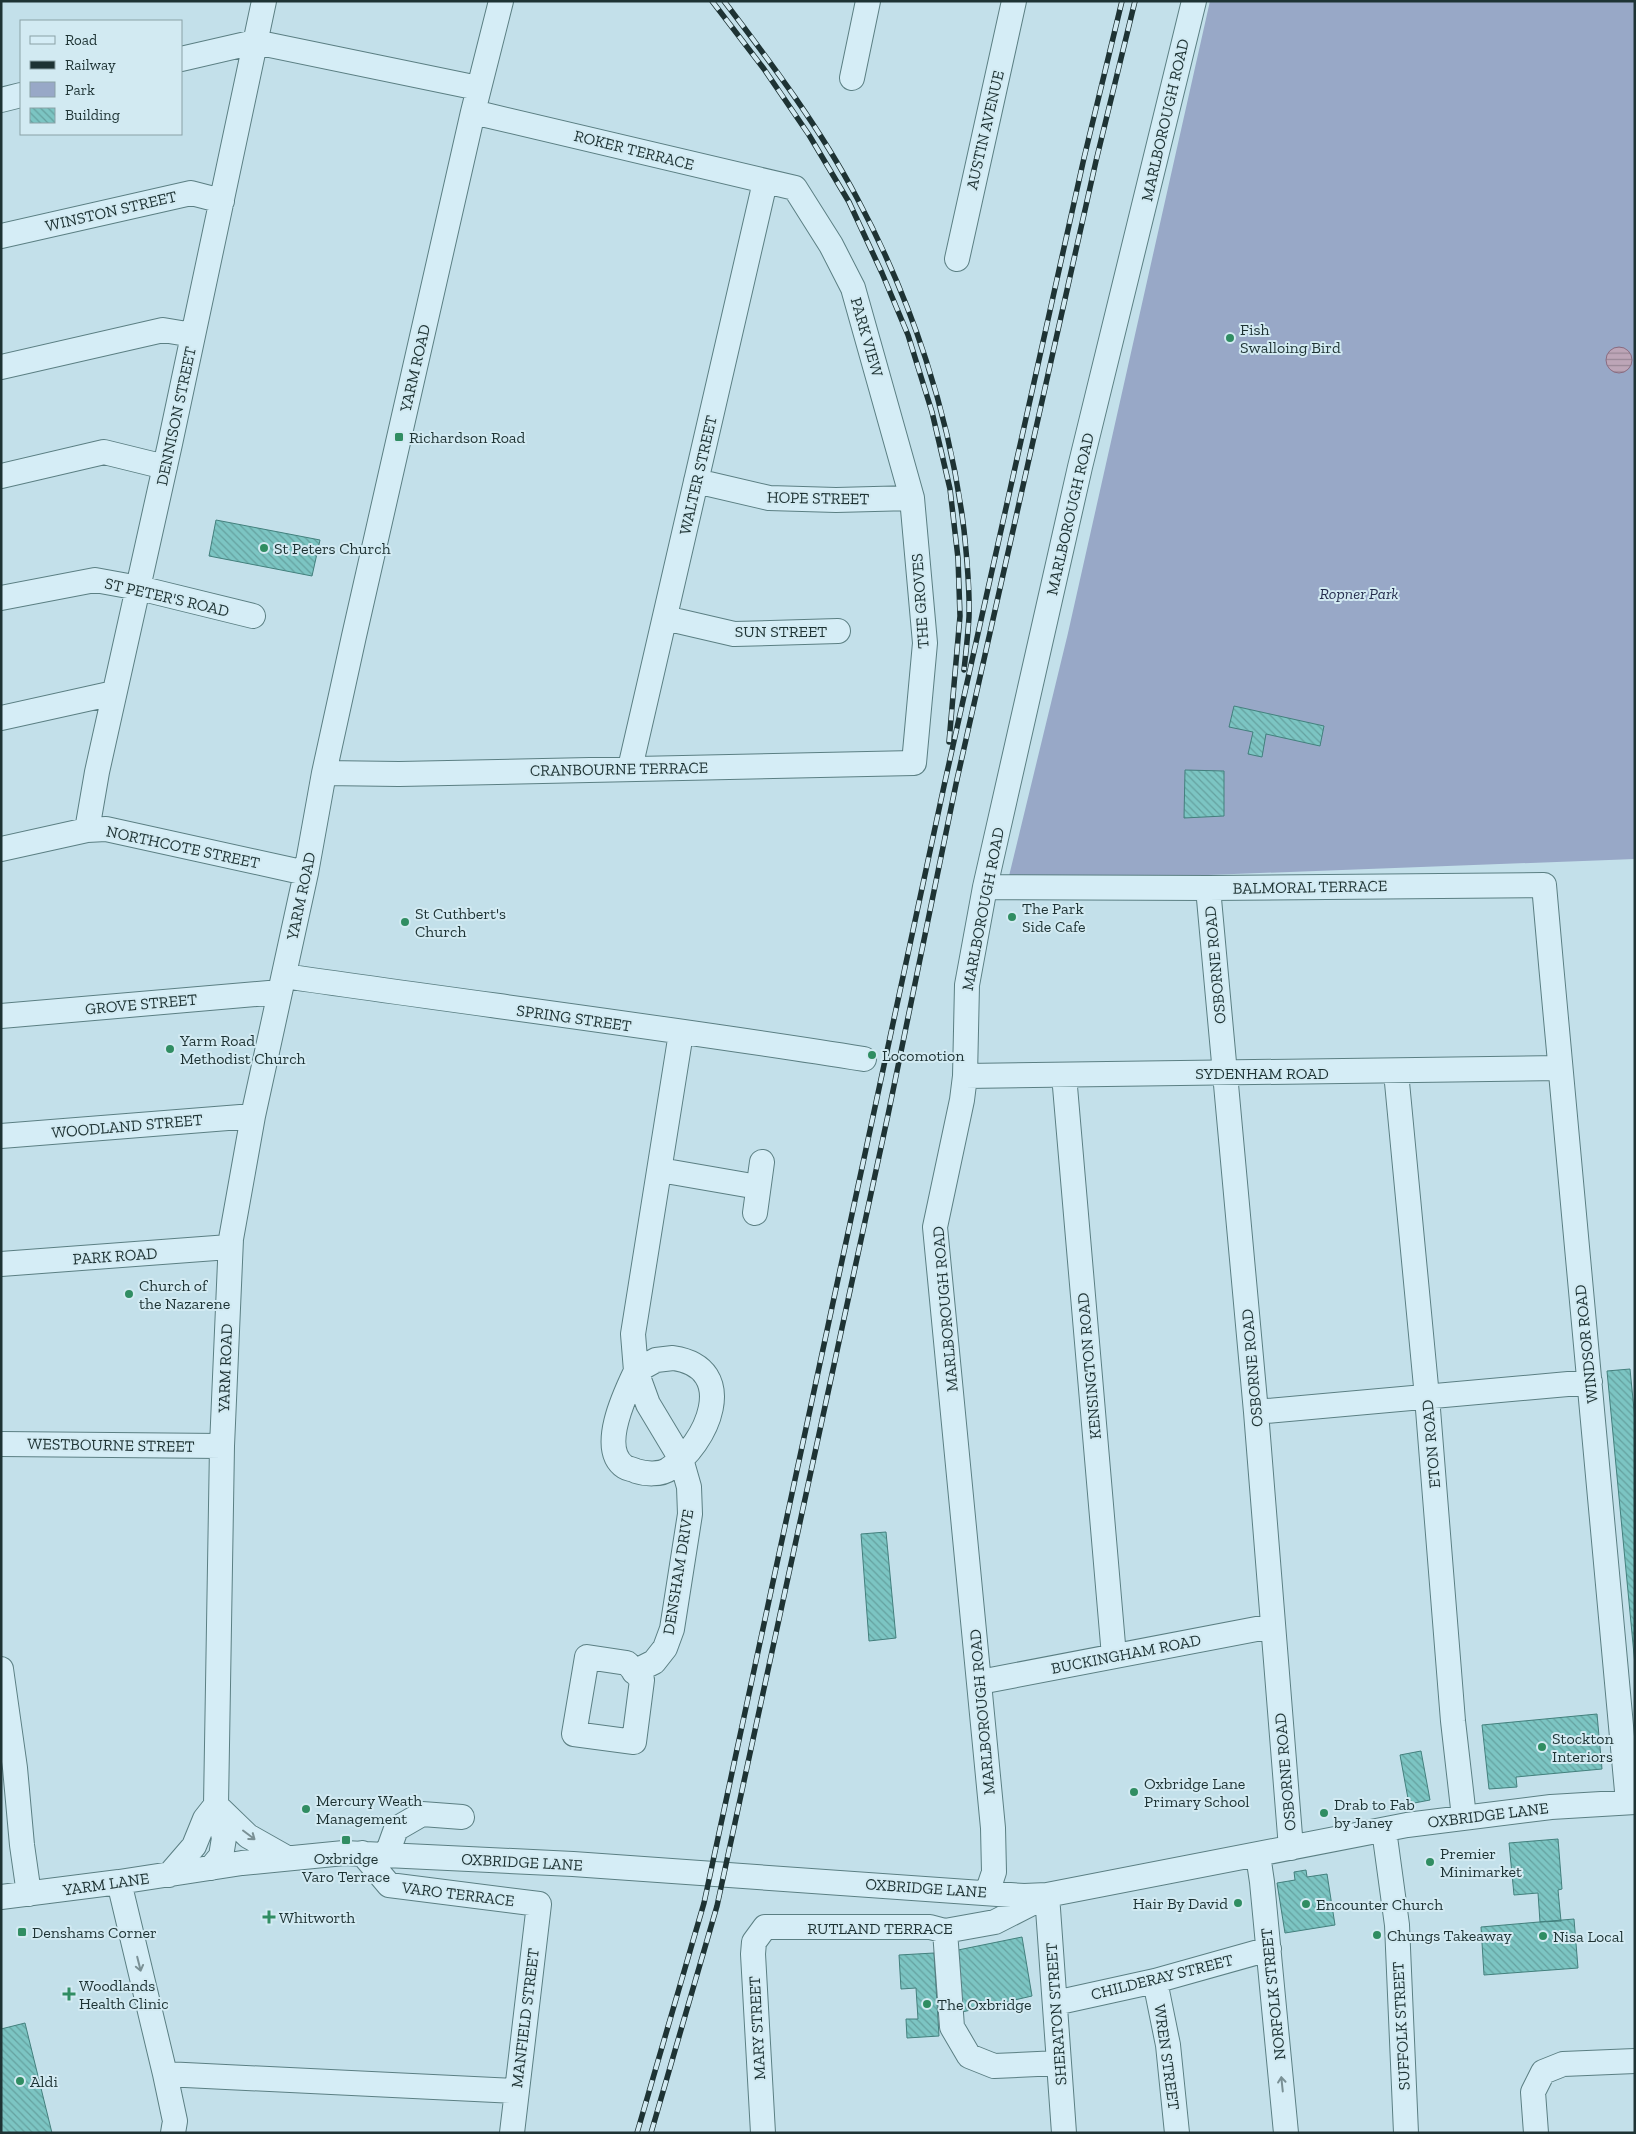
<svg xmlns="http://www.w3.org/2000/svg" width="1636" height="2134" font-family="'Zilla Slab',serif">
	<style>
		.park { fill: #98a8c7 }
		.water { fill: url(#water-rules); stroke: #8a6c81 }
		.building { fill: url(#building-back-hatch); stroke: #43807d }
		.lines { fill: none; stroke-linecap: round; stroke-linejoin: round }
		.minor-casing { stroke: #5b7f83; stroke-width: 26 }
		.minor { stroke: #d5edf6; stroke-width: 24 }
		.rail-casing { stroke: #1e3334; stroke-width: 5.5 }
		.rail { stroke: #d2eaf2; stroke-width: 4; stroke-dasharray: 11; stroke-linecap: butt }
		.oneway { stroke: #7a9095 }
		.poi-dot { fill: #308d62; stroke: #d2eaf2; stroke-width: 2 }
		.labels { text-anchor: middle; dominant-baseline: central; stroke-width: 4; stroke-linejoin: round; paint-order: stroke }
		.street-label { font-size: 16px; fill: #1e3334; stroke: #d2eaf2 }
		.poi-label { font-size: 16px; fill: #1e3334; stroke: #d2eaf2; text-anchor: start }
		.park-label { font-size: 16px; font-style: italic; fill: #262e4e; stroke: #d2eaf2 }
	</style>
	<defs>
		<pattern id="water-rules" width="6" height="5" patternUnits="userSpaceOnUse" patternTransform="scale(1.25)"><rect width="6" height="5" fill="#bda5b7"/><path d="M0 2.5h6" fill="none" stroke="#998796"/></pattern>
		<pattern id="building-back-hatch" width="6" height="6" patternUnits="userSpaceOnUse" patternTransform="scale(1.25)"><rect width="6" height="6" fill="#7cc5c3"/><path d="M-1 5l2 2M0 0l6 6M5-1l2 2" fill="none" stroke="#65a19f"/></pattern>
	</defs>
	<rect width="100%" height="100%" fill="#c3e0ea"/>
	<!-- park -->
	<path class="park" d="M1210,1H1635V859L1208,875L1009,876L1068,633Z"/>
	<!-- water -->
	<path class="water" d="M1606 360a13 13 0 1 1 26 0a13 13 0 1 1-26 0Z"/>
	<!-- building -->
	<path class="building" d="M216,520L320,540L312,576L209,556Z
		M1234,706L1324,726L1320,746L1266,734L1262,757L1248,754L1253,732L1229,727Z
		M1185,770L1224,771V816L1184,818Z
		M1630,1369L1635,1420V1665L1607,1371Z
		M886,1532L896,1638L869,1641L861,1534Z
		M1597,1714L1602,1769L1516,1777L1517,1787L1489,1789L1482,1725Z
		M1421,1751L1430,1800L1409,1804L1400,1755Z
		M1558,1839L1562,1889L1558,1890L1561,1921L1540,1922L1538,1893L1514,1895L1509,1843Z
		M1306,1870L1307,1877L1327,1874L1335,1925L1285,1933L1277,1883L1295,1880L1294,1872Z
		M1574,1919L1578,1968L1484,1975L1481,1927Z
		M1022,1937L1032,1996L962,2012L958,1950Z
		M934,1953L939,2036L907,2038L906,2019H918L916,1988L901,1989L899,1955Z
		M25,2023L52,2133H1V2029Z"/>
	<g class="lines">
		<!-- minor casing -->
		<g class="minor-casing">
			<path id="minor" d="M181,59L255,42L478,88
				M852,78L868,1
				M1,100L21,95
				M1,236L191,193L222,201
				M957,259L1014,1
				M1,367L163,330L193,335
				M1,476L104,452L165,467
				M696,481L769,498L836,500L912,498
				M1,598L95,580L139,588L253,616
				M665,618L734,634L838,631
				M1,718L114,693
				M630,768L765,182
				M324,773L399,774L914,763L925,643L912,498L853,288L831,245L795,188L473,112
				M87,830L97,772L170,444L264,1
				M1,849L87,830L106,829L306,873
				M985,887L1208,888L1544,885C1571,1191 1599,1497 1628,1802
				M1208,888L1256,1412L1291,1848
				M284,976C477,1004 671,1028 864,1059
				M1,1016L280,992
				M1396,1072L1427,1397L1453,1721L1464,1817
				M1064,1075L1114,1656
				M965,1076L1560,1068
				M1,1136L253,1116
				M660,1170L758,1187
				M755,1213L762,1162
				M1,1264L229,1247
				M673,1358C741,1368 707,1445 669,1469C661,1475 645,1474 636,1471C633,1469 628,1469 625,1467C598,1449 626,1392 636,1371L656,1360Z
				M1256,1412L1590,1382
				M1,1444L222,1446
				M587,1657L627,1663L642,1680L634,1742L574,1734Z
				M1,1669L15,1768L22,1845L29,1894
				M634,1672L654,1662L665,1648L672,1629L690,1514L689,1487L681,1459L648,1404L636,1371L633,1334L681,1033
				M980,1682L1272,1626
				M216,1805L248,1836L287,1858
				M1384,1830L1397,1925L1406,2133
				M362,1853L389,1885L539,1904L512,2133
				M387,1854L396,1829L422,1814L462,1817
				M1258,1855L1262,1882L1286,2133
				M211,1868L221,1856L224,1838L216,1805L222,1446L231,1239L253,1116L306,873L324,773L354,636L473,112L501,1
				M169,1875L194,1846L205,1819L216,1805
				M119,1882L165,2074L175,2121L173,2133
				M987,1893L994,1872L993,1828L935,1227L962,1100L965,1076L967,985L985,887L1080,467L1194,1
				M1047,1895L1064,2133
				M1,1897L119,1882L242,1863L344,1853L573,1864L1024,1896L1047,1895L1407,1825L1551,1807L1635,1802
				M945,1931L952,2027L969,2056L994,2066L1059,2063
				M1155,1981L1168,2045L1177,2133
				M1055,2003L1155,1981L1269,1949
				M165,2074L516,2091
				M763,2133L753,1954L754,1942L765,1927H930L945,1931L995,1922L1044,1897
				M1536,2133L1533,2092L1543,2072L1563,2064L1635,2061"/>
		</g>
		<!-- minor -->
		<use href="#minor" class="minor"/>
		<!-- rail casing -->
		<g class="rail-casing">
			<path id="rail" d="M712,1L764,69L809,135L849,202L882,273L908,335L932,412L950,489L958,558L960,616L949,742
				M724,1C772,64 820,128 857,198C912,301 950,415 964,530C967,559 970,588 969,617C968,634 966,652 964,670
				M637,2133L704,1903L944,786L1084,158L1122,1
				M651,2133L717,1906L888,1115L956,784L1096,161L1135,1"/>
		</g>
		<!-- rail -->
		<use href="#rail" class="rail"/>
	</g>
	<!-- one-way arrows -->
	<defs><path id="oneway-shaft" d="M-6 0H5M1.5-3L5.5 0L1.5 3" fill="none" stroke-width="1.6" stroke-linecap="round" stroke-linejoin="round" transform="scale(1.25)"/></defs>
	<g class="oneway">
		<use href="#oneway-shaft" transform="translate(249 1835) rotate(37)"/>
		<use href="#oneway-shaft" transform="translate(139 1964) rotate(76)"/>
		<use href="#oneway-shaft" transform="translate(1282 2084) rotate(-96)"/>
	</g>
	<!-- markers -->
	<g class="poi-dot">
		<circle cx="1230" cy="338" r="5"/>
		<rect x="394" y="432" width="10" height="10" rx="2.5"/>
		<circle cx="264" cy="548" r="5"/>
		<circle cx="1012" cy="917" r="5"/>
		<circle cx="405" cy="922" r="5"/>
		<circle cx="170" cy="1049" r="5"/>
		<circle cx="872" cy="1055" r="5"/>
		<circle cx="129" cy="1294" r="5"/>
		<circle cx="1542" cy="1747" r="5"/>
		<circle cx="1134" cy="1792" r="5"/>
		<circle cx="306" cy="1809" r="5"/>
		<circle cx="1324" cy="1813" r="5"/>
		<rect x="341" y="1835" width="10" height="10" rx="2.5"/>
		<circle cx="1430" cy="1862" r="5"/>
		<circle cx="1238" cy="1903" r="5"/>
		<circle cx="1306" cy="1904" r="5"/>
		<path d="M266.5 1909.5h5v5h5v5h-5v5h-5v-5h-5v-5h5z"/>
		<rect x="17" y="1927" width="10" height="10" rx="2.5"/>
		<circle cx="1377" cy="1935" r="5"/>
		<circle cx="1543" cy="1936" r="5"/>
		<path d="M66.5 1986.5h5v5h5v5h-5v5h-5v-5h-5v-5h5z"/>
		<circle cx="927" cy="2004" r="5"/>
		<circle cx="20" cy="2081" r="5"/>
	</g>
	<g class="labels">
		<!-- street labels -->
		<g class="street-label">
			<text transform="translate(1165 120) rotate(-77)">MARLBOROUGH ROAD</text>
			<text transform="translate(985 130) rotate(-77)">AUSTIN AVENUE</text>
			<text transform="translate(634 150) rotate(14)">ROKER TERRACE</text>
			<text transform="translate(111 211) rotate(-13)">WINSTON STREET</text>
			<text transform="translate(867 337) rotate(74)">PARK VIEW</text>
			<text transform="translate(415 368) rotate(-77)">YARM ROAD</text>
			<text transform="translate(176 416) rotate(-78)">DENNISON STREET</text>
			<text transform="translate(698 475) rotate(-77)">WALTER STREET</text>
			<text transform="translate(818 498) rotate(1)">HOPE STREET</text>
			<text transform="translate(1070 514) rotate(-77)">MARLBOROUGH ROAD</text>
			<text transform="translate(167 597) rotate(13)">ST PETER'S ROAD</text>
			<text transform="translate(920 601) rotate(-94)">THE GROVES</text>
			<text x="781" y="631">SUN STREET</text>
			<text transform="translate(619 769) rotate(-1)">CRANBOURNE TERRACE</text>
			<text transform="translate(183 847) rotate(12)">NORTHCOTE STREET</text>
			<text transform="translate(1310 887) rotate(-1)">BALMORAL TERRACE</text>
			<text transform="translate(301 896) rotate(-78)">YARM ROAD</text>
			<text transform="translate(983 909) rotate(-79)">MARLBOROUGH ROAD</text>
			<text transform="translate(1215 965) rotate(-95)">OSBORNE ROAD</text>
			<text transform="translate(141 1004) rotate(-5)">GROVE STREET</text>
			<text transform="translate(574 1018) rotate(8)">SPRING STREET</text>
			<text x="1262" y="1073">SYDENHAM ROAD</text>
			<text transform="translate(127 1126) rotate(-5)">WOODLAND STREET</text>
			<text transform="translate(115 1256) rotate(-4)">PARK ROAD</text>
			<text transform="translate(945 1309) rotate(-95)">MARLBOROUGH ROAD</text>
			<text transform="translate(1586 1344) rotate(-96)">WINDSOR ROAD</text>
			<text transform="translate(1089 1366) rotate(-95)">KENSINGTON ROAD</text>
			<text transform="translate(225 1368) rotate(-88)">YARM ROAD</text>
			<text transform="translate(1252 1368) rotate(-95)">OSBORNE ROAD</text>
			<text transform="translate(1431 1444) rotate(-95)">ETON ROAD</text>
			<text transform="translate(111 1445) rotate(1)">WESTBOURNE STREET</text>
			<text transform="translate(678 1572) rotate(-81)">DENSHAM DRIVE</text>
			<text transform="translate(1126 1654) rotate(-11)">BUCKINGHAM ROAD</text>
			<text transform="translate(982 1712) rotate(-95)">MARLBOROUGH ROAD</text>
			<text transform="translate(1285 1772) rotate(-95)">OSBORNE ROAD</text>
			<text transform="translate(1488 1815) rotate(-7)">OXBRIDGE LANE</text>
			<text transform="translate(522 1862) rotate(3)">OXBRIDGE LANE</text>
			<text transform="translate(106 1884) rotate(-8)">YARM LANE</text>
			<text transform="translate(926 1888) rotate(4)">OXBRIDGE LANE</text>
			<text transform="translate(458 1894) rotate(7)">VARO TERRACE</text>
			<text x="880" y="1928">RUTLAND TERRACE</text>
			<text transform="translate(1162 1977) rotate(-14)">CHILDERAY STREET</text>
			<text transform="translate(1273 1994) rotate(-96)">NORFOLK STREET</text>
			<text transform="translate(1056 2014) rotate(-94)">SHERATON STREET</text>
			<text transform="translate(525 2018) rotate(-83)">MANFIELD STREET</text>
			<text transform="translate(1401 2026) rotate(-93)">SUFFOLK STREET</text>
			<text transform="translate(757 2028) rotate(-93)">MARY STREET</text>
			<text transform="translate(1167 2057) rotate(82)">WREN STREET</text>
		</g>
		<!-- poi labels -->
		<g class="poi-label">
			<text x="1240" y="329">Fish<tspan x="1240" dy="18">Swalloing Bird</tspan></text>
			<text x="409" y="437">Richardson Road</text>
			<text x="274" y="548">St Peters Church</text>
			<text x="1022" y="908">The Park<tspan x="1022" dy="18">Side Cafe</tspan></text>
			<text x="415" y="913">St Cuthbert's<tspan x="415" dy="18">Church</tspan></text>
			<text x="180" y="1040">Yarm Road<tspan x="180" dy="18">Methodist Church</tspan></text>
			<text x="882" y="1055">Locomotion</text>
			<text x="139" y="1285">Church of<tspan x="139" dy="18">the Nazarene</tspan></text>
			<text x="1552" y="1738">Stockton<tspan x="1552" dy="18">Interiors</tspan></text>
			<text x="1144" y="1783">Oxbridge Lane<tspan x="1144" dy="18">Primary School</tspan></text>
			<text x="316" y="1800">Mercury Weath<tspan x="316" dy="18">Management</tspan></text>
			<text x="1334" y="1804">Drab to Fab<tspan x="1334" dy="18">by Janey</tspan></text>
			<text x="1440" y="1853">Premier<tspan x="1440" dy="18">Minimarket</tspan></text>
			<text x="346" y="1858" text-anchor="middle">Oxbridge<tspan x="346" dy="18">Varo Terrace</tspan></text>
			<text x="1228" y="1903" text-anchor="end">Hair By David</text>
			<text x="1316" y="1904">Encounter Church</text>
			<text x="279" y="1917">Whitworth</text>
			<text x="32" y="1932">Denshams Corner</text>
			<text x="1387" y="1935">Chungs Takeaway</text>
			<text x="1553" y="1936">Nisa Local</text>
			<text x="79" y="1985">Woodlands<tspan x="79" dy="18">Health Clinic</tspan></text>
			<text x="937" y="2004">The Oxbridge</text>
			<text x="30" y="2081">Aldi</text>
		</g>
		<!-- park labels -->
		<g class="park-label">
			<text x="1359" y="593">Ropner Park</text>
		</g>
	</g>
	<!-- border -->
	<rect width="1636" height="2134" fill="none" stroke="#1e3334" stroke-width="5"/>
	<!-- legend -->
	<rect x="20" y="20" width="162" height="115" fill="#d2eaf2" stroke="#8aa1a6"/>
	<rect x="30" y="36" width="25" height="8" fill="#d5edf6" stroke="#8aa1a6"/>
	<text x="65" y="45" font-size="15" fill="#1e3334">Road</text>
	<rect x="30" y="61" width="25" height="8" fill="#1e3334" stroke="#8aa1a6"/>
	<text x="65" y="70" font-size="15" fill="#1e3334">Railway</text>
	<rect x="30" y="82" width="25" height="15" fill="#98a8c7" stroke="#8aa1a6"/>
	<text x="65" y="95" font-size="15" fill="#1e3334">Park</text>
	<rect x="30" y="108" width="25" height="15" fill="url(#building-back-hatch)" stroke="#8aa1a6"/>
	<text x="65" y="120" font-size="15" fill="#1e3334">Building</text>
</svg>
